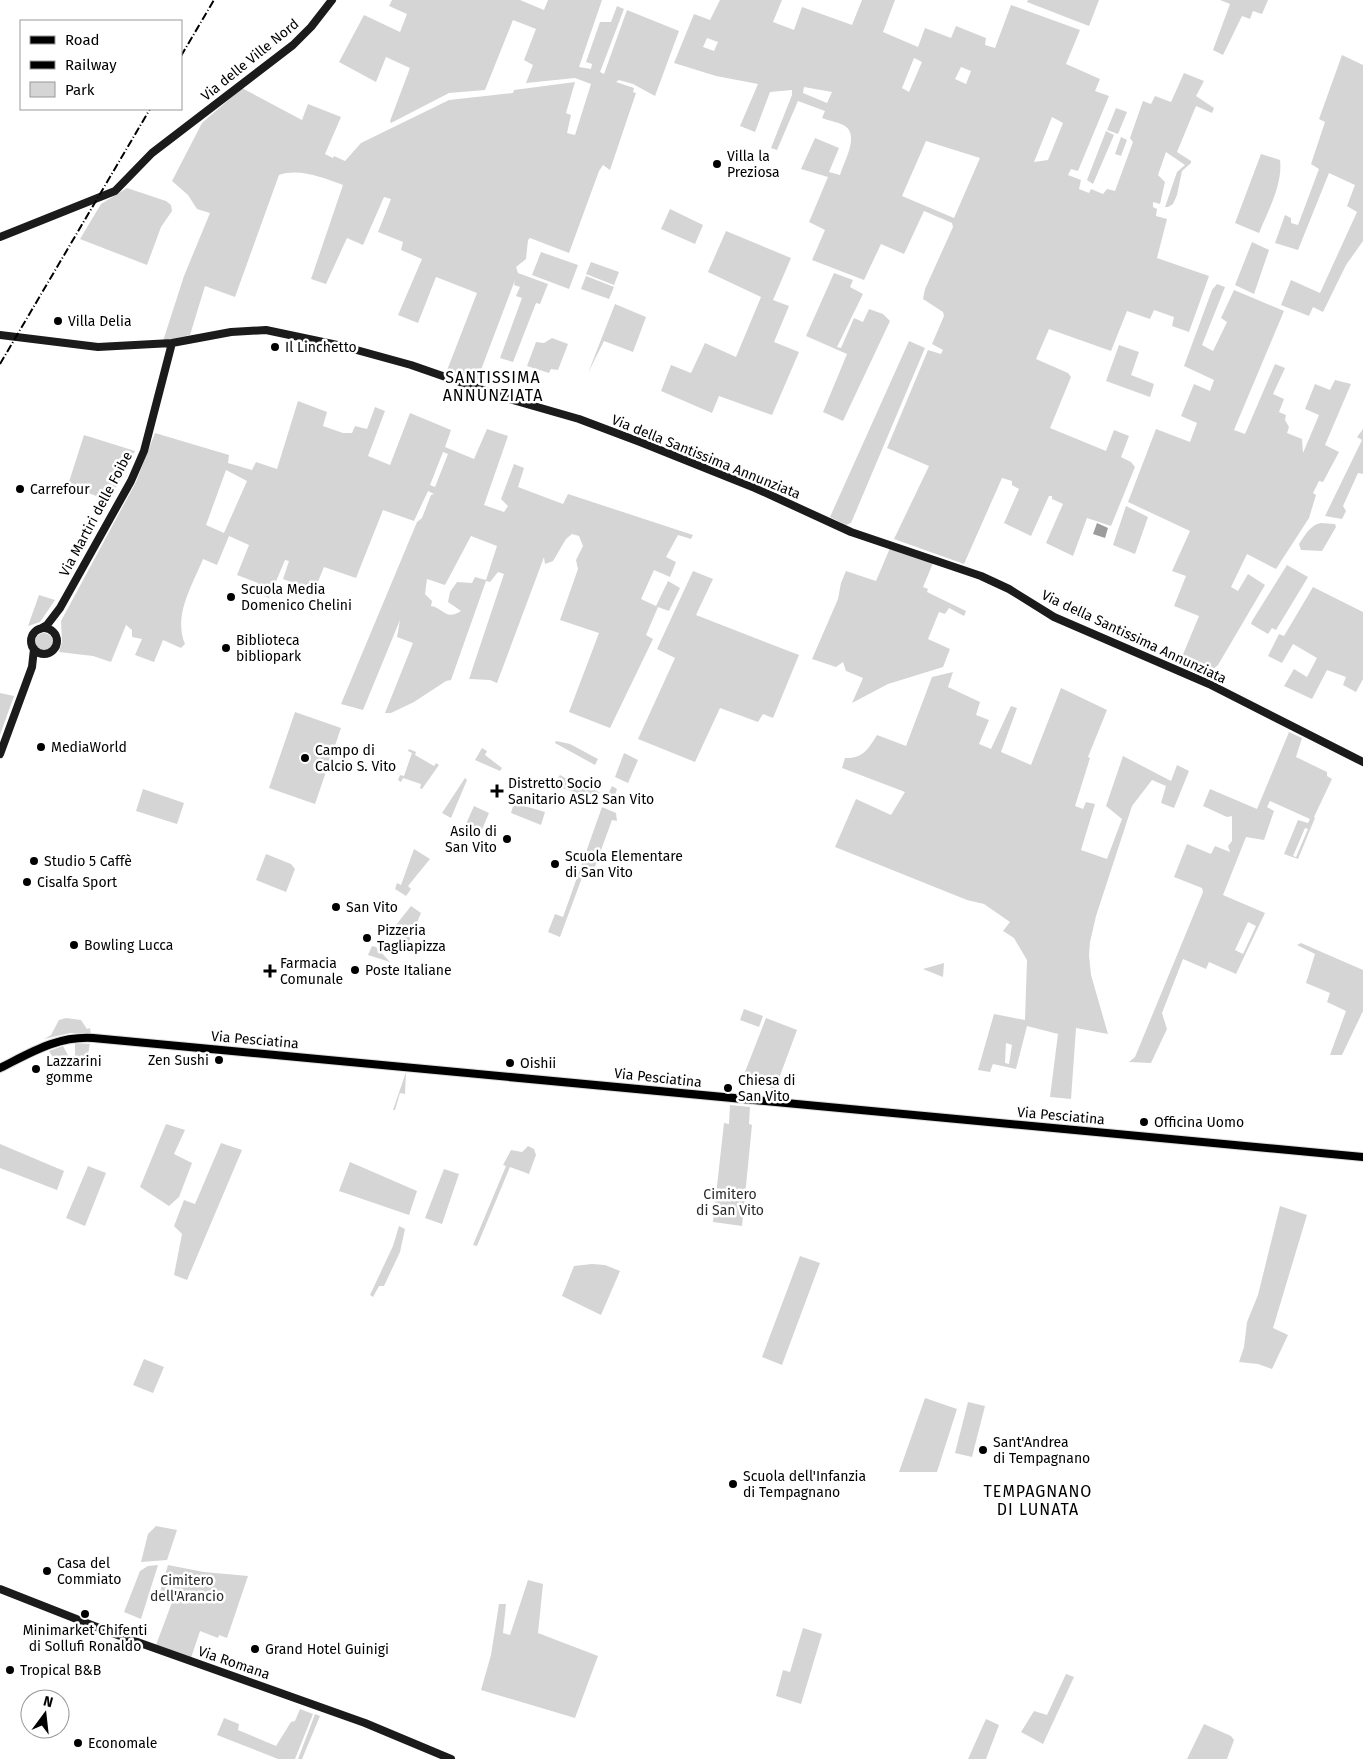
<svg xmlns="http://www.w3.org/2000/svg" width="1363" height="1759" font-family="'Fira Sans',sans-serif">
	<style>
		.green { fill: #d5d5d5; fill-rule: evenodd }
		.water { fill: #9c9c9c }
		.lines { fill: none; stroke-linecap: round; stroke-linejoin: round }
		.primary-casing { stroke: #dbdbdb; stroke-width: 10 }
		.secondary { stroke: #1b1b1b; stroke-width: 8 }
		.primary { stroke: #000; stroke-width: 8 }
		.rail { stroke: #000; stroke-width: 2; stroke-dasharray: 8 2.5 1 2.5; stroke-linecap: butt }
		.poi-dot { fill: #000; stroke: #fff; stroke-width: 2 }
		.labels { text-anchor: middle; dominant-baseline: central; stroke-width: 5; stroke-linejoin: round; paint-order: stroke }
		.street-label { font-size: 14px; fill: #000; stroke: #fff }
		.poi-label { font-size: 14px; fill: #000; stroke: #fff; text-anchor: start }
		.park-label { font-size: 14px; fill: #2c2c2c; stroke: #fff }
		.quarter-label { font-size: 16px; letter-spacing: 1px; fill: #000; stroke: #fff }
	</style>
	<rect width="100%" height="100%" fill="#fff"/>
	<!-- green -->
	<path class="green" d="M392,0H520L544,10L548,0H602L579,67L591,69L592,64L586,62L600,22H611L617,6L624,9L600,72L604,74L627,10L679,31L655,96L633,84L619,80L616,82L634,88L633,92L636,93L610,170L603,165L599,171L569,253L530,238L528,240L526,259L516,267L518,273L548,284L540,304L536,303L513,362L500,358L522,298L516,296L520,287L514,285L515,280L476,383L446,373L477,293L436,277L418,323L398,315L422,259L401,250L403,242L378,232L391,199L384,197L363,245L347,238L326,284L311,279L343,185C323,178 300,168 279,175L235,297L205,286L190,335L163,341L184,276L210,213L197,209L188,195L172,181L202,123L242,88L302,120L308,104L341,117L325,154L333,158L334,156L345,161L361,143L449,100L513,93L514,90L575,82L566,113L571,115L567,133L575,135L591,84L575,78L526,83L533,65L524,60L536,29L513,20L485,90L449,93L391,123L390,121L410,68L386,57L376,82L339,62L364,15L400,32L407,14L389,6Z
		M720,0H782L773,22L794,30L802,7L852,25L862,0H895L883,32L918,47L925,28L951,38L956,26L986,38L985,45L995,48L1011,5L1080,30L1066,64L1100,79L1095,91L1109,96L1078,171L1071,169L1068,175L1081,180L1079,189L1089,193L1091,189L1103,194L1107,189L1115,191L1133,142L1130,138L1143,101L1151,104L1155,96L1171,102L1184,73L1204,81L1196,96L1214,108L1212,113L1196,106L1177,152L1191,161V163L1182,171L1177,195L1173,204L1168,207H1165L1177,172L1185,165L1166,152L1158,175L1165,182L1160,204L1153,202V207L1157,209L1156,216L1167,219L1157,258L1209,276L1189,332L1172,326L1174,317L1154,310L1150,319L1127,311L1111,351L1049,329L1036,359L1068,373L1071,377L1050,428L1106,451L1114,430L1129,436L1121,457L1131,462L1135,467L1111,526L1087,518L1073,556L1046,543L1063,504L1052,499V496H1049L1031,536L1004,523L1019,489L1012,485V481L1002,478L964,564L894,539L929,466L887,448L928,350L941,354L943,350L932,344L944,316L943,312L923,299L925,289L953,227L952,223L924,211L904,254L881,244L864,280L812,260L825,230L809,222L828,177L801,169L815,138L839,148L829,172L840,175C843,163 860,136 845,126C839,122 829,121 822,118L825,111L798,101L777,150L771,148L792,95V90L770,92L755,132L740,126L758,84L716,76L674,63L694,14L710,20ZM707,38L718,42L714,51L703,47ZM914,58L922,62L909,92L902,88ZM961,67L971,71L966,84L955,79ZM804,87L832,92L827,103L803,93ZM1052,117L1063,123L1048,160L1034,162ZM926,141L980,158L954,218L902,196Z
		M1028,0H1099L1089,26L1027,2Z
		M1220,0H1268L1262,14L1253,11L1250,19L1242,16L1223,55L1213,50L1230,4Z
		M1342,55L1363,65V241L1346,265L1323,312L1313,307L1309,316L1281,305L1291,280L1320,293L1357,212L1347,206L1355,185L1329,173L1298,250L1275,243L1285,215L1291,218V223L1298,225L1319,169L1311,164L1325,122L1319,119Z
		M1116,108L1127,112L1118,134L1107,130Z
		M1106,131L1114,135L1093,184L1087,180Z
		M1121,137L1127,140L1121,156L1115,154Z
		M1261,154L1280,160C1283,184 1268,211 1259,233L1235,223Z
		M127,188L166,201L171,205L172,211L161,227L147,265L80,239L101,204Z
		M670,209L703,225L695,244L661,229Z
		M726,231L791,258L773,300L789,306L774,342L799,352L772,415L719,396L712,413L661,391L671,365L691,373L705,343L736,357L761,297L708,272Z
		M1252,242L1269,250L1254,294L1235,285Z
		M541,252L578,265L569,289L532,275Z
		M591,262L619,272L614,285L586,274Z
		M834,273L853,280L850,287L863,294L837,347L841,348L854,318L863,322L869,309L883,314L890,321L843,421L823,412L847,354L806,336Z
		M586,276L614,287L609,299L581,289Z
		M1217,284L1225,287L1202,345L1213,351L1227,322L1221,318L1234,290L1284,311L1234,430L1245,434L1275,364L1285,368L1273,394L1284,399L1279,412L1286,415L1285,420L1289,427L1287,433L1302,439L1303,453L1319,415L1305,409L1315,384L1330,390L1335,380L1351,384L1325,445L1339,452L1323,482L1319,481L1313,493L1316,495L1309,518L1276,569L1247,554L1231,587L1238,591L1248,574L1265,585L1218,665L1209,673L1188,664H1179L1199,616L1174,606L1186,576L1172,571L1190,531L1128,502L1156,429L1190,442L1197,423L1181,416L1194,384L1210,391L1214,380L1184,366L1212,290Z
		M615,304L646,317L633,352L604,341L588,373Z
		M552,338L568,344L558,370L551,369L549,373L527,366L536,342L544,343Z
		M909,341L925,348L851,523L846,525L830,517Z
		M1119,345L1139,352L1131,375L1154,384L1150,397L1106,381Z
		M298,401L327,412L323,426L343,433H352L355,426L367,429L375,407L385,411L368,456L390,465L410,413L451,430L445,447L474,459L487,429L508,436L484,505L504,512L508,506L501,499L514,464L524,468L518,487L563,504L568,494L693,535L691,539L678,535L666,557L676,562L670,577L654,570L641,599L656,606L668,581L680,588L669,611L658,607L646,635L653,639L610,728L569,712L599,633L560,620L578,569L576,560L583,546L579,536L572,534L566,539L553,561L545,564L544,557L497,683L490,680L469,679L504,574L498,572L490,582L486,581L451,680L446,681L414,702L391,713H385L413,643L397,637L400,620L363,710L341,704L417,522L422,518L431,495L434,494L428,491L414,521L383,510L356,578L324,567L314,591L283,579L289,561L285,560L269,598L254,592L258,583L237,575L249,545L229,536L217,565L203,559C192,586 173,616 185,644L181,648L163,640L154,662L135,655L142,639L132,637V630L126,625L111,662L93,656L59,652L62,642L61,621L136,482L155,433L229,455L228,463L252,470L256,462L277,469ZM443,452L448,454L435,487L430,485ZM226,470L247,481L224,533L206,525ZM471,536L497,546L486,580L475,577L472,583L457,582L450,592L448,602L461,611C445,621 444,608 431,606L432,601L425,594L427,579L445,585Z
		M1363,429V474L1358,473L1343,506L1346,511L1342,519L1325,516L1362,440L1357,437Z
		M84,435L135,451L109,501L68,485Z
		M1126,506L1148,517L1135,554L1113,545Z
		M1321,523L1335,524L1336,527L1322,551L1301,550L1299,544C1306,534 1310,525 1321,523Z
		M890,548L933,563L923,587L928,589L927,592L966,611L964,616L949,608L945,614L939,612L928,639L950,649L943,667L888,684L852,703L863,678L846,671L843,662L836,667L812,659L838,599L841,583L846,571L876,581Z
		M1287,565L1308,577L1276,630L1272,628L1268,634L1251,624L1252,621Z
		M693,571L713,579L696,615L799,655L773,718L763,714L758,722L720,708L695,762L638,739L675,658L657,649Z
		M1313,587L1363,612V679L1356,692L1343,685L1346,677L1327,670L1312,699L1284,686L1294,669L1307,677L1317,658L1293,644L1282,663L1268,656L1279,634L1284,636Z
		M39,595L55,600L40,622L28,626Z
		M35 642a9 9 0 1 1 18 0a9 9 0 1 1-18 0Z
		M953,672L948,687L980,702L976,715L989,720L979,744L991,749L1011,706L1017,708L1001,752L1031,765L1061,688L1107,710L1088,757L1090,758L1075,806L1083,809L1086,802L1095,804L1081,850L1107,859L1122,819L1106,806L1123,756L1171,781L1177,765L1189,771L1174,808L1161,803L1166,786L1152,780L1132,806L1096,916L1090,942L1089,955L1091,975L1108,1034L1076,1028L1071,1099L1050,1097L1058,1034L1027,1026L1016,1069L993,1064L990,1072L978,1070L994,1014L1025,1020L1027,960L1014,938L1003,931L1010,922L984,904L967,900L835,847L856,799L891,815L905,792L842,768L845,758C863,759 869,748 877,735L906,746L932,677ZM1006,1043L1012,1045L1009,1064L1005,1063Z
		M0,693L14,696L0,735Z
		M295,712L341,728L315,804L269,788Z
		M1289,732L1302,738L1296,757L1327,772V776L1332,779L1314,817L1315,818L1298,859L1284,854L1298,820L1308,823L1310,819L1270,801L1267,807L1274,811L1264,840L1246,837L1223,895L1265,913L1236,974L1209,962L1206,969L1183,959L1162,1013L1167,1029L1151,1063L1129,1062L1135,1057L1203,892L1202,888L1174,877L1187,844L1211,854L1215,846L1230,852L1228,846L1232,841V816L1227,817L1203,806L1210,789L1257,809ZM1305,828L1308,829L1296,857L1293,856ZM1248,922L1256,926L1243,954L1235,950Z
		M556,741L570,744L598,759L595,765L555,743Z
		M482,748L487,751L485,755L502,768L500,771L475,760Z
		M409,749L416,752L415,755L434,766L436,763L439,765L422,789L420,788L421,784L403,778L401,782L398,780L400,775L404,776L412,753L408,751Z
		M624,753L638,760L628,783L615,777Z
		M560,775L587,790L592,788L600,793L590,797L552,785Z
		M465,778L467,780L451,818L442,813Z
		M612,786L617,789L613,802L606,799Z
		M143,789L184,803L177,824L136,811Z
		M514,803L545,812L541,825L511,813Z
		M474,806L489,813L481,832L466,824Z
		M602,807L616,813L617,821L612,820L593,872L596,873L594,879L583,875L560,937L548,932L555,914L563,917Z
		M414,849L430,859L408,886L411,889L406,896L395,889L397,883L401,885Z
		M266,854L291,864L295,869L286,892L256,880Z
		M411,906L421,913L409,941L392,930Z
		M1301,943L1363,970V1011L1342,1055H1330L1346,1011L1327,1002L1330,993L1306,983L1315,954L1297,945Z
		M372,946L376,947L390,962L368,955Z
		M944,963L943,977L923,969Z
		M744,1009L763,1016L759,1027L740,1020Z
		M66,1018L81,1020L87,1029L90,1028L91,1034L70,1033L44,1039L51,1035L59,1020Z
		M766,1018L797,1030L775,1089L743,1077Z
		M75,1043L90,1044C88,1049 90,1050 87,1055C77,1068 55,1065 49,1051L63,1046L69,1057L75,1056Z
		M406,1072L405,1094L400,1093L395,1110H393Z
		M730,1105L750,1107L749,1124L752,1125L742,1226L713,1222L724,1123L729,1124Z
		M166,1124L185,1130L174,1154L192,1163L179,1197L169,1206L140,1187Z
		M221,1143L242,1150L187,1280L174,1275L182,1234L174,1226L184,1200L195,1204Z
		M0,1144L64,1171L57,1190L0,1168Z
		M528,1146L534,1149L536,1155L529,1174L510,1167L477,1246L473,1245L506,1166L503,1165L511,1150L522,1152Z
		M350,1162L417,1191L409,1215L339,1191Z
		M88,1166L106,1173L85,1226L66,1218Z
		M444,1169L459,1174L442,1224L425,1218Z
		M1280,1206L1307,1215L1273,1328L1288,1335L1272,1369L1258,1364L1239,1362L1244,1347L1247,1322L1258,1295Z
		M399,1226L405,1229L400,1252L384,1286H379L373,1297L370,1295L393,1246Z
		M800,1256L820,1263L782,1365L762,1357Z
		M592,1264L605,1265L620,1271L601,1315L562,1296L574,1266Z
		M144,1359L164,1367L153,1393L133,1385Z
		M925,1398L957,1409L937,1472H899Z
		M968,1402L985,1406L972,1457L955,1453Z
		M156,1526L177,1530L167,1560L141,1562L148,1534Z
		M158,1565L141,1619L124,1612L140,1571L148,1566Z
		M168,1565L204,1572L248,1576L227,1638L219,1635L218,1638L200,1631L191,1658L156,1645L174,1597L160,1592Z
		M528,1580L543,1584L538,1633L598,1656L575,1718L481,1690L491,1655L499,1604H506L503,1633L510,1635Z
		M803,1628L822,1634L801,1704L776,1696L783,1670L790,1672Z
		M1066,1674L1074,1677L1043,1744L1021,1732L1034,1711L1047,1715Z
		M300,1709L313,1714L295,1759H278L217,1735L224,1718L239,1724L238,1730L276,1746L291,1722L295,1721Z
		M315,1714L320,1716L302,1759H298Z
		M986,1719L999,1725L986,1759H968Z
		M1204,1724L1231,1736L1234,1740L1227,1759H1187Z"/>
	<!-- water -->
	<path class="water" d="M1097,523L1108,528L1105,538L1093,534Z"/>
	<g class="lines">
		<!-- primary casing -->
		<g class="primary-casing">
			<path id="primary" d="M0,1068C32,1052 57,1036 93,1038L1363,1157"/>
		</g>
		<!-- secondary -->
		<path class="secondary" d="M0,237L115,191L152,153L293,45L311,27L332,0
			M0,335L98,347L172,343L231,332L266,330L342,346L411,365L506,398L579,419L640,442L755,488L851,532L981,576L1009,589L1054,617L1209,684L1363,762
			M31 641a13 13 0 1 1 26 0a13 13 0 1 1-26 0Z
			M40,629L47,625L60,608L131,481L144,451L172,343
			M0,754L32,667L34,649
			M0,1589L112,1633L365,1723L451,1759"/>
		<!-- primary -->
		<use href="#primary" class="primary"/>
		<!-- rail -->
		<path class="rail" d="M181,56L214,0
			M0,364L150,109"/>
	</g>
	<!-- markers -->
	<g class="poi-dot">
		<circle cx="717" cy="164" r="5"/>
		<circle cx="58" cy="321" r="5"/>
		<circle cx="275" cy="347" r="5"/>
		<circle cx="20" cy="489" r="5"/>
		<circle cx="231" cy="597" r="5"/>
		<circle cx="226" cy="648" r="5"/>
		<circle cx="41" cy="747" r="5"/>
		<circle cx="305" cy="758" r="5"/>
		<path d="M494.5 783.5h5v5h5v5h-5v5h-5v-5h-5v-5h5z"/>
		<circle cx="507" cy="839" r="5"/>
		<circle cx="34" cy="861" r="5"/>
		<circle cx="555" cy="864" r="5"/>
		<circle cx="27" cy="882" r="5"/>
		<circle cx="336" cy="907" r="5"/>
		<circle cx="367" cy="938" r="5"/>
		<circle cx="74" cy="945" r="5"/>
		<circle cx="355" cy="970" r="5"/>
		<path d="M267.5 963.5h5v5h5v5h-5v5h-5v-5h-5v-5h5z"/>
		<circle cx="219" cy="1060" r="5"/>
		<circle cx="510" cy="1063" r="5"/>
		<circle cx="36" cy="1069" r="5"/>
		<circle cx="728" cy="1088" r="5"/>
		<circle cx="1144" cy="1122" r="5"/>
		<circle cx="983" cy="1450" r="5"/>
		<circle cx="733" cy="1484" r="5"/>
		<circle cx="47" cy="1571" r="5"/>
		<circle cx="85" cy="1614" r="5"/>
		<circle cx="255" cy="1649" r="5"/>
		<circle cx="10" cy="1670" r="5"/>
		<circle cx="78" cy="1743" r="5"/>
	</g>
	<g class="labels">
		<!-- street labels -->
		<g class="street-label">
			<text transform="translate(250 60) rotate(-39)">Via delle Ville Nord</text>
			<text transform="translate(706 457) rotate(22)">Via della Santissima Annunziata</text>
			<text transform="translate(96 514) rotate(-62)">Via Martiri delle Foibe</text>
			<text transform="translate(1134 637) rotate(25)">Via della Santissima Annunziata</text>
			<text transform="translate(255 1040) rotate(5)">Via Pesciatina</text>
			<text transform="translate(658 1078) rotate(6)">Via Pesciatina</text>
			<text transform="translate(1061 1116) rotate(5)">Via Pesciatina</text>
			<text transform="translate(234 1663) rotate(19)">Via Romana</text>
		</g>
		<!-- poi labels -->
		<g class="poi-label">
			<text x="727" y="156">Villa la<tspan x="727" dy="16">Preziosa</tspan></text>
			<text x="68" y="321">Villa Delia</text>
			<text x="285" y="347">Il Linchetto</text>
			<text x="30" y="489">Carrefour</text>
			<text x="241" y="589">Scuola Media<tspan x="241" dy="16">Domenico Chelini</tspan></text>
			<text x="236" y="640">Biblioteca<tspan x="236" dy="16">bibliopark</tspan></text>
			<text x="51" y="747">MediaWorld</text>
			<text x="315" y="750">Campo di<tspan x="315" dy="16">Calcio S. Vito</tspan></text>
			<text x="508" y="783">Distretto Socio<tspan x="508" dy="16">Sanitario ASL2 San Vito</tspan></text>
			<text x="497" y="831" text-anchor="end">Asilo di<tspan x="497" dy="16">San Vito</tspan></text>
			<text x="565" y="856">Scuola Elementare<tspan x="565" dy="16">di San Vito</tspan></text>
			<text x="44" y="861">Studio 5 Caffè</text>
			<text x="37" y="882">Cisalfa Sport</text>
			<text x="346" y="907">San Vito</text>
			<text x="377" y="930">Pizzeria<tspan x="377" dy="16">Tagliapizza</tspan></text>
			<text x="84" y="945">Bowling Lucca</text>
			<text x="280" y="963">Farmacia<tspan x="280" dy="16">Comunale</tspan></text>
			<text x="365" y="970">Poste Italiane</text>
			<text x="209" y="1060" text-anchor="end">Zen Sushi</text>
			<text x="46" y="1061">Lazzarini<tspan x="46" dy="16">gomme</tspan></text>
			<text x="520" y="1063">Oishii</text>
			<text x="738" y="1080">Chiesa di<tspan x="738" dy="16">San Vito</tspan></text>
			<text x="1154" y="1122">Officina Uomo</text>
			<text x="993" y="1442">Sant'Andrea<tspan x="993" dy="16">di Tempagnano</tspan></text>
			<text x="743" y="1476">Scuola dell'Infanzia<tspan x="743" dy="16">di Tempagnano</tspan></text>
			<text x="57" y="1563">Casa del<tspan x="57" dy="16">Commiato</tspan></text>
			<text x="85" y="1630" text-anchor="middle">Minimarket Chifenti<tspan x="85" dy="16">di Sollufi Ronaldo</tspan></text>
			<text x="265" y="1649">Grand Hotel Guinigi</text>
			<text x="20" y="1670">Tropical B&amp;B</text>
			<text x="88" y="1743">Economale</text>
		</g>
		<!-- park labels -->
		<g class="park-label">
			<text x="730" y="1194">Cimitero<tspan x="730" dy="16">di San Vito</tspan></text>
			<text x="187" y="1580">Cimitero<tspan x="187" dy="16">dell'Arancio</tspan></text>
		</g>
		<!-- quarter labels -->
		<g class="quarter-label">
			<text x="493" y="377">SANTISSIMA<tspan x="493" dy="18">ANNUNZIATA</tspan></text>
			<text x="1038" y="1491">TEMPAGNANO<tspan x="1038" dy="18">DI LUNATA</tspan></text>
		</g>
	</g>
	<!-- legend -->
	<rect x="20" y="20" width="162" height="90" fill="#ffffff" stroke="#999999"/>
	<rect x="30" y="36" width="25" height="8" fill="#000000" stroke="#999999"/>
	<text x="65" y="45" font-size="15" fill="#000000">Road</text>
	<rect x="30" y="61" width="25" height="8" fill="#000000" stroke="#999999"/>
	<text x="65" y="70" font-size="15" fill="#000000">Railway</text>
	<rect x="30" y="82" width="25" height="15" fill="#d5d5d5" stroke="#999999"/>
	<text x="65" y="95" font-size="15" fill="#000000">Park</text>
	<!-- north arrow -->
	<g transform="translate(45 1714) rotate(15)"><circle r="24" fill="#ffffff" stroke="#999999"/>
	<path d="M0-4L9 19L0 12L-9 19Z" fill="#000000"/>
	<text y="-8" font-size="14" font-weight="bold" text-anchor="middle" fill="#000000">N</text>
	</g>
</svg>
